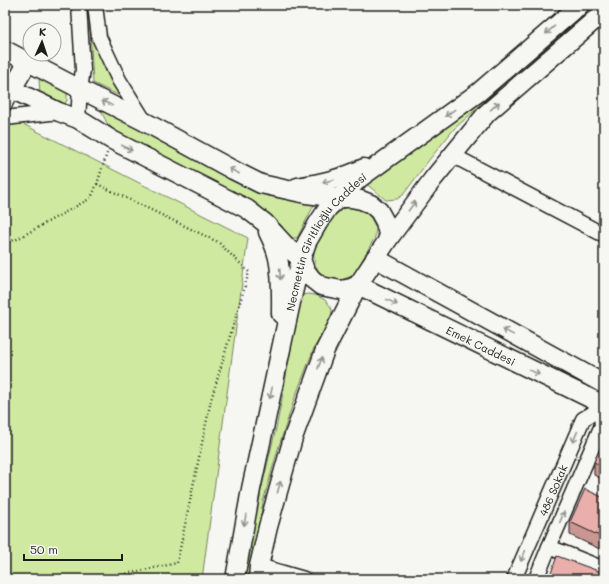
<svg xmlns="http://www.w3.org/2000/svg" width="609" height="584" font-family="Mali,sans-serif">
	<style>
		.green { fill: #cfeaa0; stroke: #76835e }
		.lines { fill: none; stroke-linecap: round; stroke-linejoin: round }
		.minor-casing { stroke: #1c1c1c; stroke-width: 17 }
		.tertiary-casing { stroke: #1c1c1c; stroke-width: 21 }
		.path { stroke: #1c1c1c; stroke-width: 2.5; stroke-dasharray: 1 3; stroke-linecap: butt }
		.minor { stroke: #f6f6f2; stroke-width: 14 }
		.tertiary { stroke: #f6f6f2; stroke-width: 18 }
		.wall { fill: #c99692; stroke: #1c1c1c }
		.building { fill: #eaafaa; stroke: #1c1c1c }
		.oneway { stroke: #949492 }
		.labels { text-anchor: middle; dominant-baseline: central; stroke-width: 3; stroke-linejoin: round; paint-order: stroke }
		.street-label { font-size: 11px; fill: #1c1c1c; stroke: #f6f6f2 }
	</style>
	<rect width="100%" height="100%" fill="#f6f6f2"/>
	<filter id="ink" filterUnits="userSpaceOnUse"><feTurbulence type="fractalNoise" baseFrequency=".025" numOctaves="2"/><feDisplacementMap in="SourceGraphic" scale="8" xChannelSelector="R" yChannelSelector="G"/><feConvolveMatrix kernelMatrix="1 2 1 2 8 2 1 2 1" color-interpolation-filters="sRGB"/></filter>
	<g filter="url(#ink)">
		<!-- green -->
		<path class="green" d="M90,28L106,71L118,90L120,96L93,83Z
			M39,78L67,90V101L60,107L40,96Z
			M506,81L491,96L454,129L429,160L403,195L397,199L386,200L364,182Z
			M101,111L114,114L265,195L314,205L297,238H287L282,226L268,214L235,194L119,135L107,123Z
			M5,115L248,238L202,579H5Z
			M349,207L361,210L367,213L372,220L376,228L375,237L354,275C348,277 339,282 333,281C332,281 328,279 327,278C315,272 311,257 316,245C321,234 331,221 337,210Z
			M308,294L316,295L325,300L331,307L332,311L330,322L314,348L294,400L278,449L263,502L250,579H243C251,527 265,475 277,424C286,381 292,338 301,295Z"/>
		<g class="lines">
			<!-- minor casing -->
			<g class="minor-casing">
				<g id="minor">
					<path d="M95,5L99,37L119,80L145,122"/>
					<path d="M5,104L12,89"/>
					<path d="M5,118L59,112"/>
					<path d="M78,119L80,89L83,70L79,5"/>
					<path d="M452,155L604,235"/>
					<path d="M549,547L604,569"/>
					<path d="M259,566L304,579"/>
					<path id="s1" d="M514,579L583,419L600,409"/>
					<path d="M536,579L549,547L602,425L600,409L601,404"/>
				</g>
			</g>
			<!-- tertiary casing -->
			<g class="tertiary-casing">
				<g id="tertiary">
					<path d="M5,50L80,89L145,122L233,170L261,184L306,194L339,198H351L361,200L371,204L379,211L385,222L389,238"/>
					<path d="M5,86L59,112L78,119L112,140L247,209L265,223L288,248L301,259L305,270L312,279L321,286L341,290L351,288L358,285"/>
					<path d="M12,89L28,62"/>
					<path d="M297,187C320,183 342,179 364,168"/>
					<path d="M268,232C272,240 276,249 278,258C282,276 281,296 281,314"/>
					<path d="M375,258L604,384"/>
					<path id="s2" d="M358,285L604,405"/>
					<path id="s3" d="M235,579L251,489L293,293L301,259L307,242L318,223L328,208L360,178L479,92L580,5"/>
					<path d="M258,579L259,566L268,527L293,438L325,350L358,285L389,238L433,179L487,113L604,12"/>
				</g>
			</g>
			<!-- path -->
			<path class="path" d="M97,184L218,242L249,272L211,400L177,563L102,579
				M5,243L17,239L91,198L97,184L107,153"/>
			<!-- minor -->
			<use href="#minor" class="minor"/>
			<!-- tertiary -->
			<use href="#tertiary" class="tertiary"/>
		</g>
		<!-- wall -->
		<path class="wall" d="M604,439V480L594,475V462Z
			M604,498V551L570,535V522Z"/>
		<!-- building -->
		<path class="building" d="M604,439V467L594,462Z
			M585,489L604,498V538L570,522Z
			M557,556L604,573V579H549Z"/>
		<!-- one-way arrows -->
		<defs><path id="oneway-shaft" d="M-6 0H5M1.5-3L5.5 0L1.5 3" fill="none" stroke-width="1.6" stroke-linecap="round" stroke-linejoin="round"/></defs>
		<g class="oneway">
			<use href="#oneway-shaft" transform="translate(550 30) rotate(139)"/>
			<use href="#oneway-shaft" transform="translate(107 103) rotate(-154)"/>
			<use href="#oneway-shaft" transform="translate(495 106) rotate(-41)"/>
			<use href="#oneway-shaft" transform="translate(450 113) rotate(144)"/>
			<use href="#oneway-shaft" transform="translate(127 148) rotate(27)"/>
			<use href="#oneway-shaft" transform="translate(234 171) rotate(-153)"/>
			<use href="#oneway-shaft" transform="translate(328 181) rotate(165)"/>
			<use href="#oneway-shaft" transform="translate(412 206) rotate(-53)"/>
			<use href="#oneway-shaft" transform="translate(280 274) rotate(86)"/>
			<use href="#oneway-shaft" transform="translate(392 302) rotate(26)"/>
			<use href="#oneway-shaft" transform="translate(508 332) rotate(-151)"/>
			<use href="#oneway-shaft" transform="translate(320 363) rotate(-70)"/>
			<use href="#oneway-shaft" transform="translate(534 372) rotate(26)"/>
			<use href="#oneway-shaft" transform="translate(271 393) rotate(102)"/>
			<use href="#oneway-shaft" transform="translate(575 437) rotate(114)"/>
			<use href="#oneway-shaft" transform="translate(279 487) rotate(-74)"/>
			<use href="#oneway-shaft" transform="translate(562 517) rotate(-67)"/>
			<use href="#oneway-shaft" transform="translate(245 520) rotate(100)"/>
			<use href="#oneway-shaft" transform="translate(523 556) rotate(114)"/>
		</g>
	</g>
	<g class="labels">
		<!-- street labels -->
		<g class="street-label">
			<text stroke="none"><textPath href="#s3" startOffset="354">Necmettin Giritlioğlu Caddesi</textPath></text>
			<text stroke="none"><textPath href="#s2" startOffset="137">Emek Caddesi</textPath></text>
			<text stroke="none"><textPath href="#s1" startOffset="97">486 Sokak</textPath></text>
		</g>
	</g>
	<!-- margin -->
	<rect width="609" height="584" fill="none" stroke="#f6f6f2" stroke-width="20"/>
	<rect x="10" y="10" width="589" height="564" fill="none" stroke="#1c1c1c" stroke-width="1.5" filter="url(#ink)"/>
	<!-- north arrow -->
	<g transform="translate(42 42) rotate(3)"><circle r="19" fill="#f6f6f2" stroke="#9f9f9c"/>
	<path d="M0-3L7 15L0 10L-7 15Z" fill="#1c1c1c"/>
	<text y="-6" font-size="11" font-weight="bold" text-anchor="middle" fill="#1c1c1c">K</text>
	</g>
	<!-- scale -->
	<path d="M24 554v6h98v-6" fill="none" stroke="#1c1c1c" stroke-width="2"/>
	<text x="30" y="554" font-size="12" fill="#1c1c1c" stroke="#f6f6f2" stroke-width="3" paint-order="stroke">50 m</text>
</svg>
